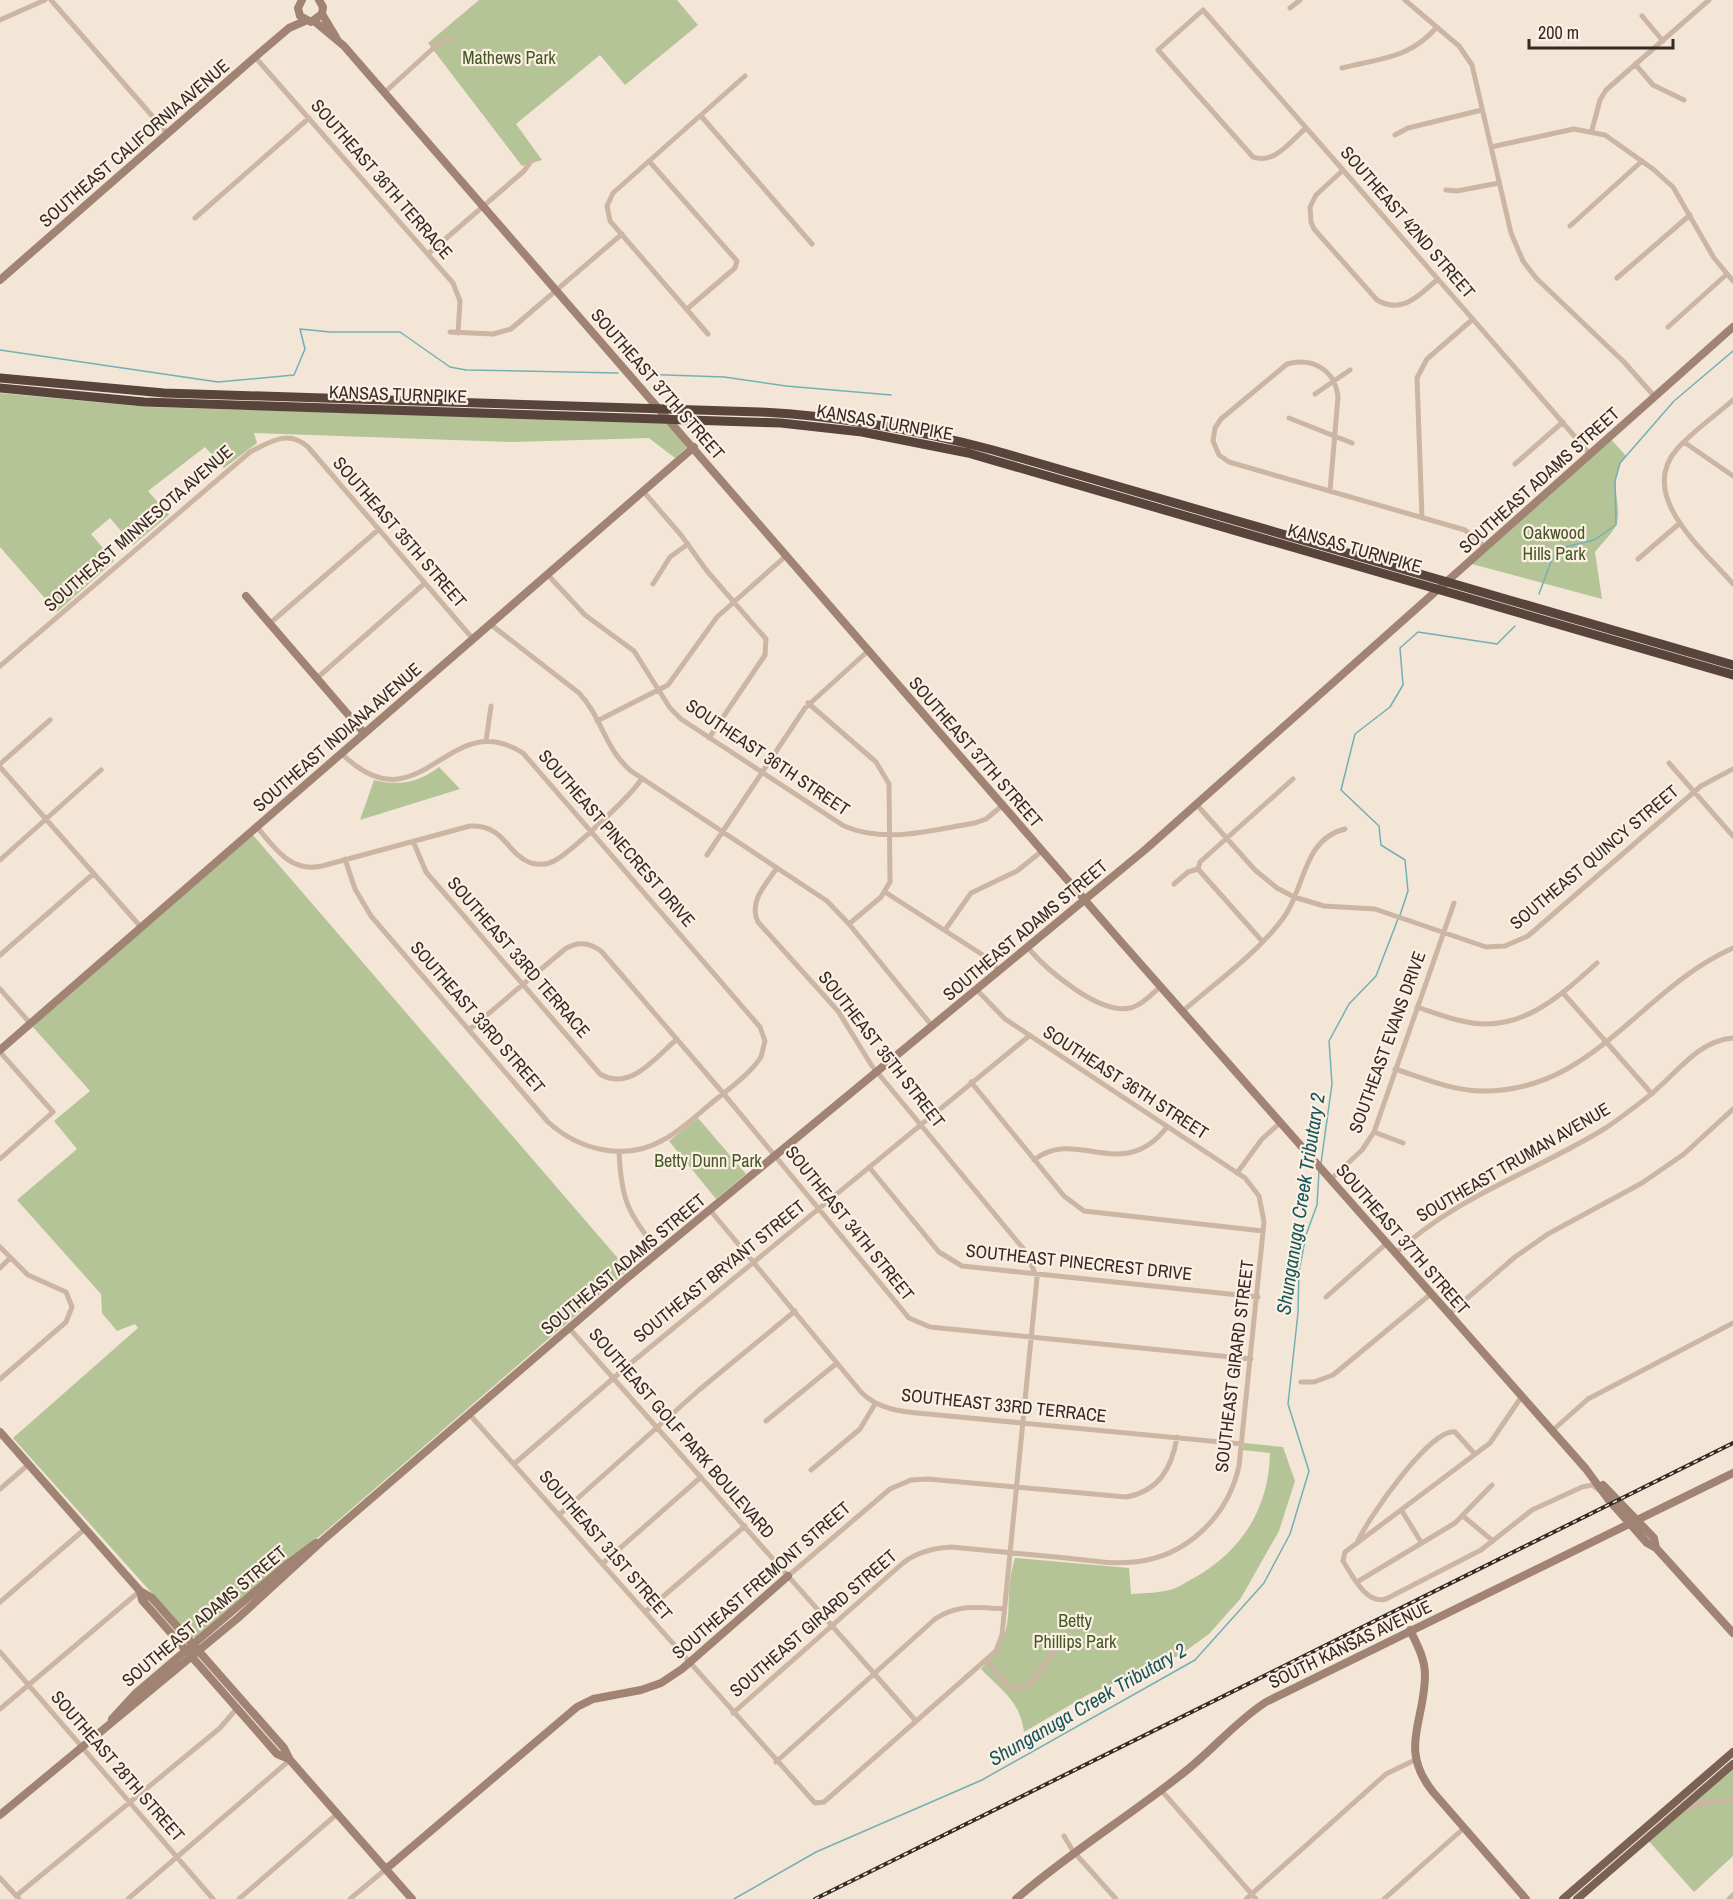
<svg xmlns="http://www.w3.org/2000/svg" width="1733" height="1899" font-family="'Archivo Narrow',sans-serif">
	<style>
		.green { fill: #b4c496 }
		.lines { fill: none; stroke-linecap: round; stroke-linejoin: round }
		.stream { stroke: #73b0b3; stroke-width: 1.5 }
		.street { stroke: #ccb5a2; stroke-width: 5 }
		.secondary { stroke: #a08373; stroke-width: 8 }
		.primary { stroke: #7a6154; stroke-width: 8 }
		.highway { stroke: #58443b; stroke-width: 9 }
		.rail-casing { stroke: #362a25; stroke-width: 4 }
		.rail { stroke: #fbf0e3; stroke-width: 1.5; stroke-dasharray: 4.5; stroke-linecap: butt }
		.labels { text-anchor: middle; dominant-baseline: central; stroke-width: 4.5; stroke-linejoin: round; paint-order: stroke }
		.park-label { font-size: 18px; fill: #455726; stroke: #fbf0e3 }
		.street-label { font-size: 18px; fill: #362a25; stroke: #fbf0e3 }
		.water-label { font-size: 20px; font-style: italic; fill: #17575b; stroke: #fbf0e3 }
	</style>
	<rect width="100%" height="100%" fill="#f3e6d7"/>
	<!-- green -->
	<path class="green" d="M479,0H677L698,25L625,85L600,55L516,124L542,160L522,166L428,43Z
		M0,393L148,407L666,422L687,447L675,458L649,438L513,442L254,433L257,443L224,468L205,447L148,491L169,515L133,545L110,518L91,534L114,561L57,612L0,547Z
		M1609,437L1626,456C1605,481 1624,505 1616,525C1612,534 1601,544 1595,552L1602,599L1468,563Z
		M439,767L460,789L360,820L374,780C398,786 419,783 439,767Z
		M252,834L628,1270L327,1530L197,1637L192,1638L13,1438L138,1328L135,1324L117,1331L102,1313L101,1294L17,1200L77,1149L54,1121L90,1091L32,1026Z
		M698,1118L746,1174L716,1199L669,1141Z
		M1244,1443L1283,1447L1295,1481L1279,1531L1241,1598L1209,1634L1180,1655L1089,1694L1024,1732C1020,1701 1002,1691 981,1669C1023,1627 1000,1606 1015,1558L1129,1568L1131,1594C1145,1593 1161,1593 1173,1589C1180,1587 1187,1581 1194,1578C1242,1551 1269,1508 1270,1453L1243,1450Z
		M1733,1764V1856L1694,1892L1647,1839Z"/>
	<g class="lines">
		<!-- stream -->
		<path class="stream" d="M0,350L218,382L294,375L305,349L300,329L330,332H400L450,367L466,370L618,373
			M639,374L724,377L786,386L891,395
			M1539,594L1552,559L1561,548L1594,540L1616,525L1615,481L1620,463L1674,401L1733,351
			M1400,915L1408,891L1405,860L1381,845L1379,826L1341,790L1355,734L1390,707L1403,685L1400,648L1418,632L1497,644L1515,626
			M1321,1163L1332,1084L1329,1041L1349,1004L1376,976L1398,919
			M734,1899L816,1852L982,1780L1195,1660L1264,1583L1290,1534L1309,1471L1288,1404L1298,1313L1299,1271L1306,1235L1317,1205L1319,1171"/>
		<!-- street -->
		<path class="street" d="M51,0L168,134
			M1405,0L1459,46L1472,65L1511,233L1523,261L1536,278L1624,362L1655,397
			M1290,8L1300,0
			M1642,16L1663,41
			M0,20L45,0
			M255,57L453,283L460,301L458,333
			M1635,64L1653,85L1684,100
			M1342,68C1381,58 1409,59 1437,27
			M384,93L440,42L450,41
			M701,116L812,244
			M1306,128C1291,141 1274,165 1253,157L1158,50L1203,10L1343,170L1590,454
			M1592,130L1600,100L1606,90L1709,0
			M1395,135L1408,128L1482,110
			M1491,147L1574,129L1605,135L1653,169L1673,187L1714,258L1733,281
			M649,161L737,261L735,268L687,309
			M1343,170L1316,195L1310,207L1311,222L1314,229L1377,300C1403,315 1419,295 1438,279
			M1446,190L1457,191L1499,183
			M195,218L309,118
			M1570,226L1642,161
			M428,254L524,171L531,161
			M1617,278L1690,215
			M1668,327L1727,274
			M450,332L493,334L511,329L622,234
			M708,334L610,221L607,206L613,193L745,76
			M1315,394L1350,370
			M1733,400C1715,416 1693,431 1677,449C1636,496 1704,550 1733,584
			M1289,418L1352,443
			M1684,442L1733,476
			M1515,464L1563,422
			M643,491L681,535L707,571L766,639L765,655L709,738
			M1330,491L1338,397C1335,370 1313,357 1287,364L1221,419L1215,428L1213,441L1219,455L1229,462L1465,530L1485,547
			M1422,518L1417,378L1427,359L1473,319
			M1638,559L1680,523
			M547,574L585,615L634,651L670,708L681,719L844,826C886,844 931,830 975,823L986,819L1003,805
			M653,584L670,557L688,544
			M269,624L378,530
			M490,624L579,693C602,717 604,748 631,771L827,901L849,924L933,1027
			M0,666L250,452C270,442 288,429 308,447L473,639
			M317,678L425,583
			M808,703L876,762L889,784L890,882L881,897L849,924
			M597,721L668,685L717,617L787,555
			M486,741L491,706
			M341,753C421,832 447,704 523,753L760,1027L765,1041L761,1057C750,1074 730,1088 714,1101C698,1114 682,1130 663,1140C625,1162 579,1150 548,1122L371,916L355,889L345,859
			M1669,763L1733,836
			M0,764L50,720
			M0,767L140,926
			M1196,804L1255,870L1277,888L1294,897L1324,906L1375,909L1486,947L1505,946L1528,936L1701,786L1733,769
			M256,826C275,848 290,873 322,866L470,826C506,825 505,853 531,863C539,865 547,865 554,861C570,853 634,793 642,778
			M413,841L426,872L600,1074C630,1092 656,1057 677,1039
			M707,855L805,708L869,650
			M0,860L101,770
			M1198,869L1200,862L1293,779
			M1198,869L1262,941
			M1174,884L1188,872L1198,869
			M885,892L986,957L1000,971
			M945,930L971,893L1017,871L1042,851
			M1028,948C1047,970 1099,1015 1130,1008C1142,1005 1152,994 1161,986
			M0,955L93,874
			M0,989L30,1023
			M1563,993L1652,1094
			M1417,1007C1432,1012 1447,1018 1462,1021C1518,1035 1558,998 1597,963
			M1183,1011C1215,983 1259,952 1284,917C1305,888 1303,839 1345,829
			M469,1030L565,949C578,941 591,943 602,952L723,1093L909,1318L930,1327L1251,1359
			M0,1052L53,1112L0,1159
			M1395,1069C1423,1078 1450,1090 1480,1091C1592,1094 1640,989 1733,948
			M971,1082L1064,1196L1084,1211L1263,1231
			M1374,1132L1403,1143
			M619,1151C621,1200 628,1214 659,1252
			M1034,1160C1077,1126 1122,1185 1167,1127
			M869,1167L939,1252L962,1266L1258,1297
			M1237,1173L1262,1139L1281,1122
			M1331,1179L1362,1150L1374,1132L1454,903
			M710,1210L861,1392C881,1413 912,1412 938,1415L1242,1444
			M0,1247L28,1275L66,1292L72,1307L66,1322L0,1379
			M1396,1253C1455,1197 1536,1171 1604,1129C1618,1120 1632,1109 1645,1099C1674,1078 1695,1041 1733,1038
			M0,1268L10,1258
			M1326,1297L1387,1243
			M1450,1313L1515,1257L1548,1234L1642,1183L1684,1154L1733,1109
			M569,1328L916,1721
			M1301,1382H1314L1333,1375L1432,1293
			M1522,1396L1490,1443L1345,1552L1343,1561C1352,1575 1366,1605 1386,1599L1481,1550L1532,1510L1582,1487L1592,1485L1599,1490
			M469,1414L815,1803L824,1802L996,1651L1002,1635L1037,1278L1026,1252L872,1066L838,1011L758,922C748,902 766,884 777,868
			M766,1421L837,1363
			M1553,1430L1588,1399L1733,1323
			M514,1464L631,1363L1029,1036
			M811,1470L860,1429L875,1404
			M0,1489L29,1464
			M1402,1511L1421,1542
			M559,1515L699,1390L795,1311
			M1463,1516L1493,1541
			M1357,1543C1366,1521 1431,1427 1455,1432L1474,1453
			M602,1564L701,1477
			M788,1576L890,1489L911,1480L928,1479L1126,1497C1159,1491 1172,1468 1177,1437
			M1357,1582L1455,1523L1492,1485
			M0,1602L86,1528
			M645,1612L745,1526
			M0,1652L213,1899
			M987,1661L1008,1686L1022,1688L1030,1684L1054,1652
			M0,1709L140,1591
			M733,1713L903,1563C917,1552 933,1548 951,1547C986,1550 1021,1554 1056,1557C1082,1559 1109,1565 1134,1562C1187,1557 1228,1516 1239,1466L1264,1222L1259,1196L1245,1178L1005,1019L977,990
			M776,1762L935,1619C958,1604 979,1607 1004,1609
			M1161,1790L1256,1899
			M1683,1810L1708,1802L1733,1801
			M1064,1836L1073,1851L1116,1899
			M0,1878L19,1899
			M16,1896L220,1728L238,1707
			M128,1899L290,1760
			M239,1899L337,1814
			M350,1899L386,1869
			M1246,1899L1386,1774L1415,1760
			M1384,1899L1464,1828
			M1729,1899L1733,1895"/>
		<!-- secondary -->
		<path class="secondary" d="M302,0L298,8L300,16L311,22L322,14L323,7L319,0
			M322,14L337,39
			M314,21L344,46L1123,944L1586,1469L1608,1499L1647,1543L1656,1548L1733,1633
			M0,280L255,57L289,28L305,21
			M246,596L364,733
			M0,1050L694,447
			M0,1432L140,1591L152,1598L284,1748L290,1760L412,1899
			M1603,1485L1654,1538L1656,1548
			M140,1591L142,1600L277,1754L289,1759
			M1410,1630C1417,1644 1425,1659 1425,1675C1425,1722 1398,1748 1433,1792L1526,1899
			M112,1719L136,1693L285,1566L316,1543
			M0,1815L238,1618L322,1541L626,1279L1146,849L1733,327
			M386,1869L577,1707L593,1699L641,1690L661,1683L682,1669L788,1576
			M1016,1899C1069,1853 1128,1817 1182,1774C1212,1751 1235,1722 1266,1702L1733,1473"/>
		<!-- primary -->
		<path class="primary" d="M1563,1899L1733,1752
			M1577,1899L1733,1764"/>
		<!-- highway -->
		<path class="highway" d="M0,378L164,393L760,412C839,416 916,430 993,450L1733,665
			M0,388L144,402L781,423L862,432L968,453L1733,675"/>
		<!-- rail casing -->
		<g class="rail-casing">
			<path id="rail" d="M815,1899L1733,1443"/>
		</g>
		<!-- rail -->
		<use href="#rail" class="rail"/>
	</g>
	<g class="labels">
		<!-- park labels -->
		<g class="park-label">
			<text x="509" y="57">Mathews Park</text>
			<text x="1554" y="532">Oakwood<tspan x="1554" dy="21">Hills Park</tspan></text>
			<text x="708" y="1160">Betty Dunn Park</text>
			<text x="1075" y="1620">Betty<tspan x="1075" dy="21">Phillips Park</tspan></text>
		</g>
		<!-- street labels -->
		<g class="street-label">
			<text transform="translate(134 143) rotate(-41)">SOUTHEAST CALIFORNIA AVENUE</text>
			<text transform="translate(382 179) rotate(49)">SOUTHEAST 36TH TERRACE</text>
			<text transform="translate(1408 222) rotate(49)">SOUTHEAST 42ND STREET</text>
			<text transform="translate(658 384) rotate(49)">SOUTHEAST 37TH STREET</text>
			<text transform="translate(398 394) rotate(2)">KANSAS TURNPIKE</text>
			<text transform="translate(885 422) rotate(10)">KANSAS TURNPIKE</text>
			<text transform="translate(1539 480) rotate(-42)">SOUTHEAST ADAMS STREET</text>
			<text transform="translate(138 528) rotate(-41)">SOUTHEAST MINNESOTA AVENUE</text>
			<text transform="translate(400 532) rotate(49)">SOUTHEAST 35TH STREET</text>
			<text transform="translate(1355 548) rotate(16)">KANSAS TURNPIKE</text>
			<text transform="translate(337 737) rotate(-41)">SOUTHEAST INDIANA AVENUE</text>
			<text transform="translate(976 752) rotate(49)">SOUTHEAST 37TH STREET</text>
			<text transform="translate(768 757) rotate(34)">SOUTHEAST 36TH STREET</text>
			<text transform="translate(617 838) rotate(49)">SOUTHEAST PINECREST DRIVE</text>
			<text transform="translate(1594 857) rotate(-40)">SOUTHEAST QUINCY STREET</text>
			<text transform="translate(1025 930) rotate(-40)">SOUTHEAST ADAMS STREET</text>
			<text transform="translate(519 957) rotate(49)">SOUTHEAST 33RD TERRACE</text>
			<text transform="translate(478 1017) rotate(49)">SOUTHEAST 33RD STREET</text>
			<text transform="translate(1387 1042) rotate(-70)">SOUTHEAST EVANS DRIVE</text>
			<text transform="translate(882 1049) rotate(52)">SOUTHEAST 35TH STREET</text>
			<text transform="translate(1126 1082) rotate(33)">SOUTHEAST 36TH STREET</text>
			<text transform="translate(1513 1162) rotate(-30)">SOUTHEAST TRUMAN AVENUE</text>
			<text transform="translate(850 1223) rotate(51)">SOUTHEAST 34TH STREET</text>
			<text transform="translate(1403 1239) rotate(49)">SOUTHEAST 37TH STREET</text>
			<text transform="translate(1079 1262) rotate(6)">SOUTHEAST PINECREST DRIVE</text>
			<text transform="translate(623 1264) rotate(-40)">SOUTHEAST ADAMS STREET</text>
			<text transform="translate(719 1271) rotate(-39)">SOUTHEAST BRYANT STREET</text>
			<text transform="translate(1234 1366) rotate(-83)">SOUTHEAST GIRARD STREET</text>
			<text transform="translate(1004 1405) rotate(6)">SOUTHEAST 33RD TERRACE</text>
			<text transform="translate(682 1433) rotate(49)">SOUTHEAST GOLF PARK BOULEVARD</text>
			<text transform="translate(606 1545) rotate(49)">SOUTHEAST 31ST STREET</text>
			<text transform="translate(761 1580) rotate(-41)">SOUTHEAST FREMONT STREET</text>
			<text transform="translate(204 1616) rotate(-40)">SOUTHEAST ADAMS STREET</text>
			<text transform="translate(813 1623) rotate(-41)">SOUTHEAST GIRARD STREET</text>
			<text transform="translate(1350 1644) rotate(-26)">SOUTH KANSAS AVENUE</text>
			<text transform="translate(118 1766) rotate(49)">SOUTHEAST 28TH STREET</text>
		</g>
		<!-- water labels -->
		<g class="water-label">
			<text transform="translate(1300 1204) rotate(-81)">Shunganuga Creek Tributary 2</text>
			<text transform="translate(1087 1704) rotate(-30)">Shunganuga Creek Tributary 2</text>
		</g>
	</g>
	<!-- scale -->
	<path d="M1529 39v9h144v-9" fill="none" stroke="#362a25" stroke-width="3"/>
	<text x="1538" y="39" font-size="18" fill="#362a25" stroke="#fbf0e3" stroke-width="4.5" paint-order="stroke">200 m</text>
</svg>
